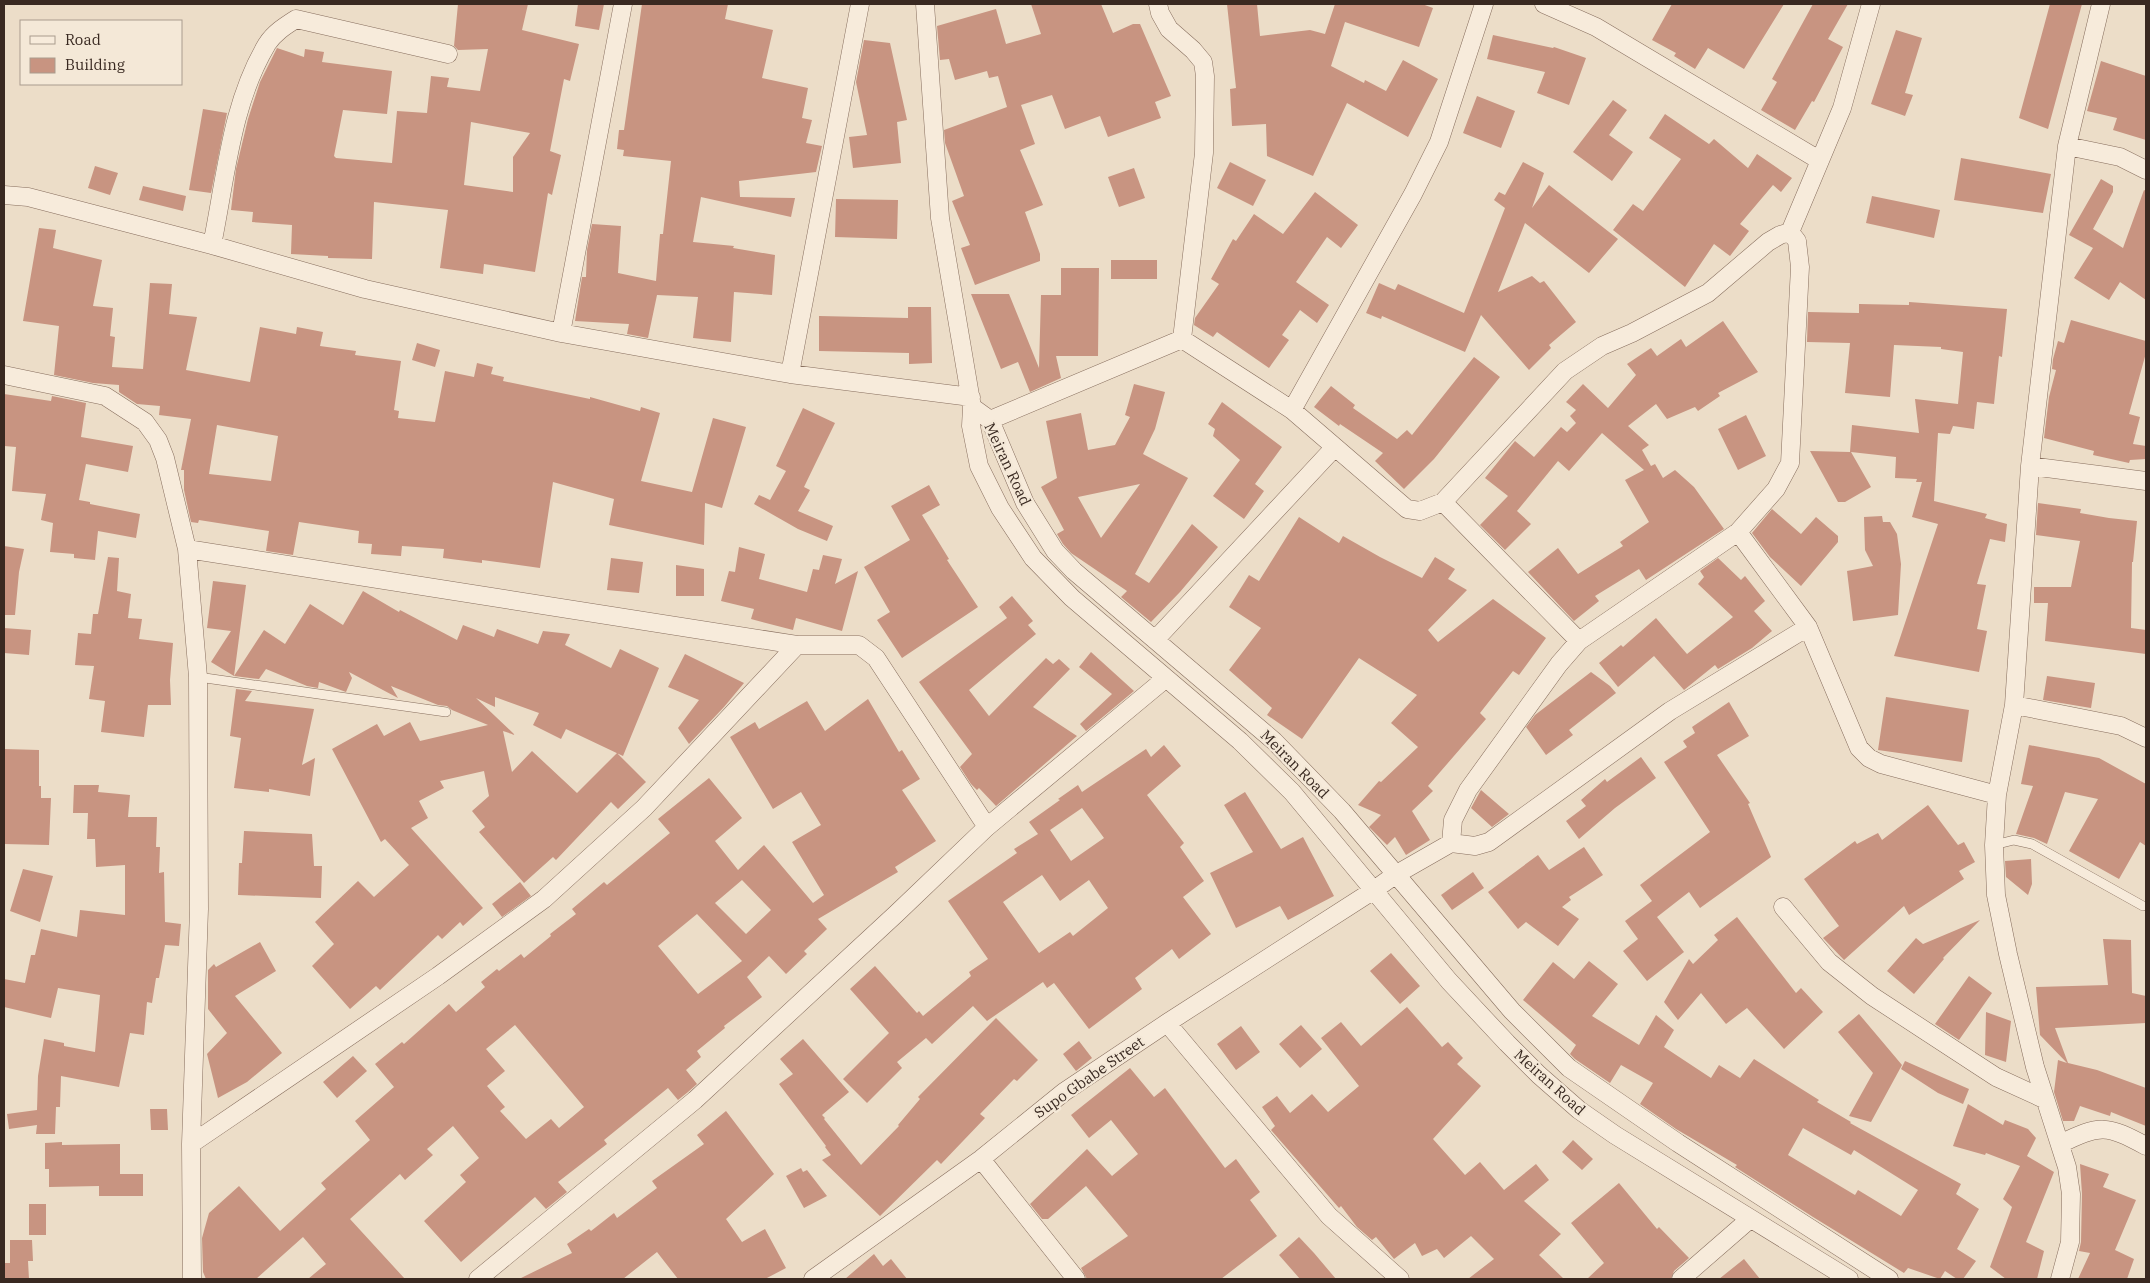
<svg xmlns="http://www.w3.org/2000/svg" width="2150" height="1283" font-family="'IBM Plex Serif',serif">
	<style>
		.building { fill: #c89481; fill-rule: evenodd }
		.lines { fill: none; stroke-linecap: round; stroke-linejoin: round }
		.lane-casing { stroke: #876e5e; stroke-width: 10 }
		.street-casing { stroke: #876e5e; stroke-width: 19 }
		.lane { stroke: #f7ebdb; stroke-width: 9 }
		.street { stroke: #f7ebdb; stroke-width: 18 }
		.labels { text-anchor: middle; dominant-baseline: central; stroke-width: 4.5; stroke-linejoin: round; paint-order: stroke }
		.street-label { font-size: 15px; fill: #392921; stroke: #f4e8d7 }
	</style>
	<rect width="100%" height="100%" fill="#ecddc8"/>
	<!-- building -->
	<path class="building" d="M458,4H528L522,30L579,44L570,81L564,79L550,151L561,155L552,195L548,193L535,272L484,264L483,274L440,268L448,210L374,202L372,259L328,258V256L291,254L292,225L252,222L253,212L231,210L236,169L248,119L260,82L277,48L304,57L305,49L324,52L322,62L392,71L387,114L343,110L334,156L336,158L392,163L397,111L427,113L431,76L449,78L447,87L480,91L488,49L458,50L454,46ZM471,122L530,133L513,157V192L464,185Z
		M578,4H604L599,30L575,26Z
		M642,4H728L725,19L773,30L762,78L808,88L802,118L812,120L806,143L822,146L816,172L739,181L740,197L795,198L791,217L701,197L693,242L734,246L733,248L775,255L772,295L734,292L731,342L693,338L698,297L657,295L648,338L627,334L629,324L575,321L582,277H586L587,250L592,224L621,226L618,273L656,281L660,234H663L671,161L623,156L624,150L617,149L619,130H624Z
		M1031,4H1101L1113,33L1133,24H1140L1171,96L1155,102L1161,118L1108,137L1100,116L1065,129L1052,95L1021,105L1035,144L1020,150L1043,205L1025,212L1040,254V261L975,285L961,248L970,245L952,201L964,196L945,143L944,130L1007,107L998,76L989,78L987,71L955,80L949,59L940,60L937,26L996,9L1006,44L1041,34Z
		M1227,4H1257L1260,36L1310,30L1325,34L1335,4H1422L1433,8L1419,47L1345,22L1331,66L1364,83L1365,80L1386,91L1403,60L1438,79L1408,137L1347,103L1313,176L1267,156L1266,124L1232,126L1230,89L1236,88Z
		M1672,4H1784L1744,69L1708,48L1695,69L1674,56L1676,53L1652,40Z
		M1813,4H1848L1828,39L1843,47L1814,102L1812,101L1795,130L1761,110L1777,82L1772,79Z
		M2050,4H2082L2048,129L2019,118Z
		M1896,30L1922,38L1905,93L1913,95L1905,116L1871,104Z
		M1493,35L1553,48L1554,47L1586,58L1569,105L1537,93L1545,72L1487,59Z
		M864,40L890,43L907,120L897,122L901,163L853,168L849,137L867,135L856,82Z
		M2101,61L2146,76V140L2113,130L2117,118L2087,111Z
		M1477,96L1515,111L1501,148L1463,133Z
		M1613,100L1627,110L1609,135L1633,152L1612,181L1573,152Z
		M203,109L227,113L211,193L189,190Z
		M1665,114L1709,144L1714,139L1748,168L1757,154L1792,178L1781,192L1773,185L1740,224L1749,231L1730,256L1714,244L1685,287L1613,230L1633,204L1643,211L1681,159L1649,138Z
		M1961,158L2051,174L2043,213L1954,200Z
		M1230,162L1266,180L1253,206L1217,188Z
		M1523,162L1544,173L1532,208L1549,185L1618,239L1589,273L1525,223L1498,292L1532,276L1540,283L1544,281L1576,322L1549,345L1551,348L1529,370L1481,315L1465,352L1382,316L1381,319L1366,313L1379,283L1395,290L1398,284L1464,313L1505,208L1494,200L1499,192L1505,195Z
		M95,166L118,173L110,195L88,188Z
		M1134,168L1145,198L1119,207L1108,177Z
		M2101,179L2113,186V192L2093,229L2123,248L2144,190L2146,191V300L2120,282L2109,300L2074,278L2093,248L2069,235Z
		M143,186L186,196L183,211L139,200Z
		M1315,192L1358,225L1341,248L1327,237L1296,282L1329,305L1317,323L1300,310L1282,335L1289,340L1269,368L1217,332L1213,337L1194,325L1195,318L1219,284L1211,279L1233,239L1236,241L1254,214L1283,234Z
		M1872,196L1940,210L1934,238L1866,223Z
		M836,199L898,200L897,239L835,237Z
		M39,228L56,230L53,248L102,260L93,306L113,308L110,336L115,337L112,367L143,369L150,283L172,284L169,314L197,317L186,370L250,382L260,327L296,334L297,327L323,332L320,346L356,351L355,355L401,361L394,410L399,411L398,418L435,422L445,371L474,377L477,363L493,367L491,374L504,377L503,381L590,399V397L640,411L641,407L660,413L641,481L692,492L713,418L746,427L722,508L705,503L704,545L609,525L614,499L553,482L540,568L482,560V563L443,558L444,549L402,546L401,556L371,554L372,544L358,543L359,531L299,522L293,555L266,551L269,531L199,520L198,523L191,522L184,490V470H181L191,419L159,415L160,406L137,404L119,392V385L93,383L54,375L59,326L23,321ZM217,425L278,436L271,481L209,474Z
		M1111,260H1157V279H1111Z
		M1061,268H1099L1098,356H1056L1061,378L1030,392L1018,362L1001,369L971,294H1009L1039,368L1041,295H1061Z
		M1909,302L2007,309L2002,357L1999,356L1994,404L1977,402L1974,429L1953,426L1950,434L1938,433L1934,501L1987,514L1985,518L2007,524L2005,542L1990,539L1977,584L1986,585L1977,629L1987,631L1979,672L1894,656L1938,524L1912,517L1922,482H1916L1917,479L1895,478L1896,457L1851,452L1871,487L1845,502H1838L1810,451L1850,452L1852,425L1919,433L1915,399L1958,404L1963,352L1941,349V347L1894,345L1890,397L1845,393L1850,343L1807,342L1808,312L1859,313V304L1909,305Z
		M908,307H931L932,363L909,364V353L819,351V316L908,318Z
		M2071,320L2146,341V353L2129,414L2140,417L2133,444L2146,446V459L2130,460L2129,463L2093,455L2094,451L2044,438L2049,397L2056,370L2052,369L2053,359L2058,341L2064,343Z
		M1723,321L1758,372L1718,393L1720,396L1698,411L1695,407L1667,419L1656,404L1628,426L1649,445L1642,450L1651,466L1655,464L1663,478L1675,470L1694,487L1724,529L1646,580L1639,569L1595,596L1599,601L1574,621L1528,572L1558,548L1578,574L1623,546L1620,542L1649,522L1625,480L1644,470L1602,433L1569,471L1558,461L1517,511L1531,524L1505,550L1480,525L1508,496L1485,478L1515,441L1534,457L1561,427L1567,432L1576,423L1570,416L1576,410L1566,402L1583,384L1608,408L1636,375L1627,364L1651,348L1657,356L1681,339L1686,347Z
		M417,343L440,350L435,367L412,360Z
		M1474,357L1500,377L1434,459L1404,489L1375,461L1383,453L1340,424L1339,426L1314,407L1331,386L1355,405L1353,408L1397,439L1407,430L1412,435Z
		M1134,384L1165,392L1155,429L1143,454L1188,478L1135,574L1149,583L1192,524L1218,547L1180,592L1151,622L1121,597L1127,591L1071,553L1063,544L1057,534L1064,530L1041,487L1057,478L1046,421L1081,413L1088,450L1115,445L1130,417L1125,415ZM1140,484L1101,538L1078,497Z
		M4,394L51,401L52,396L86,403L81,437L133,446L128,472L86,464L79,500L90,502V504L140,514L136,538L98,531L95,560L74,558V554L50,552L53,523L41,520L46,494L12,491L16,447L4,446Z
		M1222,402L1282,447L1255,484L1264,491L1244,519L1213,496L1240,460L1213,436L1215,429L1208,424Z
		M803,408L835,423L804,487L810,490L798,511L833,526L827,541L798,529L754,504L759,495L770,500L786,471L776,466Z
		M1746,415L1766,456L1738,470L1718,429Z
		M929,485L940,505L922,515L949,559L947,560L978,607L902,658L877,620L890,612L864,567L910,540L891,506Z
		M2038,503L2081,509L2080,513L2109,518L2137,521L2133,562H2132L2131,628L2146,630V654L2045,641L2048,603H2034V587H2071L2080,541L2036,535Z
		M1772,509L1801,534L1816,517L1838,536V542L1801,586L1770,557L1752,533Z
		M1882,516L1883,522H1890L1897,534L1901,564L1898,615L1853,621L1847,571L1873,566L1865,550L1864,517Z
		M1299,517L1339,543L1343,536L1380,557L1422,578L1435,557L1455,569L1448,579L1467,590L1428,630L1438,642L1493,599L1546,638L1519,675L1513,671L1480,713L1486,719L1428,786L1433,791L1412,811L1430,840L1406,855L1395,837L1387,845L1369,827L1381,815L1358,805L1379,781L1381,782L1418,747L1391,723L1417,695L1359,658L1302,739L1267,715L1272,708L1229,670L1261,628L1229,607L1249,575L1259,581Z
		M4,546L24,549L19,572L15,615H4Z
		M739,547L765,554L759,579L807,592L813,569L819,570L823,555L842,559L835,584L858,571L842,631L796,618L793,630L751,619L754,609L721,601L729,571L735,572Z
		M108,557L119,558L117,591L131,594L128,618L142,619L139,639L173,643L170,680L171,705H148L144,737L101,732L105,701L89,699L94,666L75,665L78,633L91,634L93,614H98Z
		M611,558L643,562L639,593L607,590Z
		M1718,558L1741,580L1745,576L1765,601L1754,611L1772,631L1752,648L1718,669L1715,665L1684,690L1654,656L1618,687L1599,663L1621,645L1623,647L1656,618L1687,654L1733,617L1698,584L1704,577L1700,571Z
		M676,565L704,569V596H676Z
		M213,581L246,585L234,676L211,662L231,631L207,628Z
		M363,591L399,612L400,610L457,640L463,625L494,637L497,629L538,644L543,631L570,634L565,645L611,668L620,649L659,668L623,756L566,729L561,739L533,725L539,713L495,697V707L476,698L515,735L503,731L512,772L532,751L577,793L617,753L646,782L618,809L611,802L556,860L553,857L524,883L479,832L485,827L472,811L489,796L484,771L440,781L444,788L419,801L428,818L411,828L483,908L463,926L460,922L442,939L438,935L380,990L376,986L350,1009L312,966L334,944L315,922L358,881L374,897L409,865L385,839L381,842L332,749L377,724L384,736L410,722L420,741L488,725L452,710L447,706L438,705L391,686L398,698L349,672L352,678L346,692L319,682L318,688L307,686L266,669L259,679L234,676L264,630L285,644L310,604L343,625Z
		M1012,596L1033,621L1028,625L1036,634L969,690L989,716L1046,658L1053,664L1059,659L1070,669L1033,707L1077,736L996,806L979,788L977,790L971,784L960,767L972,754L919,682L1007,618L999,607Z
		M4,628L31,630L29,655L4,653Z
		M1091,652L1134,691L1086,731L1080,724L1112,694L1079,667Z
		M685,654L744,683L724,707L689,744L678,728L699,700L668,687Z
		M1591,672L1610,686L1616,693L1569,730L1573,735L1546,755L1526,727L1535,715Z
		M2047,676L2095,683L2091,708L2043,700Z
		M236,689L252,691L245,701L314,709L302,765L315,758L310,796L269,789V792L234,788L241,738L230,736Z
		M1886,697L1969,710L1962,762L1878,750Z
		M868,699L899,752L902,750L920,779L902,790L936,841L895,867L898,872L818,919L827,929L804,951L807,954L786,974L769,956L747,977L762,997L724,1026L725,1028L697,1051L701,1057L686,1070L697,1084L688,1092L678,1100L668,1088L604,1140L607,1144L558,1182L567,1192L546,1209L535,1197L461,1262L424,1221L466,1182L460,1175L479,1158L453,1126L427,1149L433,1155L405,1180L400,1174L350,1219L405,1279H308L326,1264L303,1237L256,1279H206L203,1272L202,1238L209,1213L239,1186L280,1231L326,1189L321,1183L370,1140L355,1121L394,1087L375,1064L402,1042L404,1044L449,1004L456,1012L485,987L481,982L497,969L499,971L521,954L524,958L551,936L550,934L576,914L572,909L604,882L607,885L670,833L658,819L709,778L742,818L715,841L738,870L764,845L813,903L824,895L792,842L821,825L801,792L773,809L730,737L755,722L759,729L807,701L825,731ZM742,880L771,910L746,934L715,903ZM697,914L742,961L698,994L658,946ZM515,1025L584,1107L559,1128L551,1119L526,1139L500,1111L505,1107L487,1086L505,1071L486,1049Z
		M1729,702L1749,736L1717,755L1750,803L1748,804L1771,857L1700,908L1689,892L1657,917L1684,952L1647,981L1623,951L1638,939L1625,921L1652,901L1640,885L1710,832L1664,762L1687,747L1683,741L1695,733L1692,727Z
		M1164,745L1181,766L1147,795L1184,843L1180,847L1204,881L1183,897L1211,934L1179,959L1172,949L1135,978L1142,989L1089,1029L1054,983L1047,988L1043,982L987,1021L973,1006L932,1044L926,1038L897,1062L902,1068L867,1103L843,1079L889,1033L850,989L875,966L917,1013L919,1011L923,1016L971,976L969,972L988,959L948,901L1017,853L1014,849L1038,834L1029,822L1060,800L1058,799L1078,785L1082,792L1146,749L1151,757ZM1082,808L1104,838L1071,861L1050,830ZM1042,875L1060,901L1089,880L1108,908L1073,936L1070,932L1039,953L1003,902Z
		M2029,745L2099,758L2146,784V846L2140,842L2119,879L2069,851L2098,799L2065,792L2047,844L2034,838L2016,834L2033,786L2021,784Z
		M4,749L39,750V786H41V798H51L49,845L4,844Z
		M1641,757L1656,778L1615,808L1579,839L1566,821L1586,806L1581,800L1605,779L1607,782Z
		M74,785H99L98,792L130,795L128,817H157L156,847H160L159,873L164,872L165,922L181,924L179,946L165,945L159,978H156L152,1003L147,1002L144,1035L130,1033L119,1087L61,1076L60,1107H56L55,1134H36L37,1125L9,1129L7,1114L37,1110L38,1076L44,1039L64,1043V1046L95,1052L100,995L58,988L51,1018L4,1007V979L25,983L31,955H35L41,929L77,937L80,910L125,915V865L96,867L95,839H87L88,813H73Z
		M1481,790L1509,814L1492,827L1471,808Z
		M1245,792L1281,849L1303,837L1334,896L1288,920L1280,906L1236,928L1210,873L1253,852L1224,805Z
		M1928,805L1958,845L1964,842L1975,862L1959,871L1964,879L1909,915L1904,906L1844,960L1823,938L1839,926L1804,879L1855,841L1857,844L1878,833L1882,840Z
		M244,831L312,834L314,866H322L321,898L238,895L239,863H242Z
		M1584,847L1603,875L1569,897L1571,900L1562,907L1579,919L1558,946L1526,922L1518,929L1488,892L1538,855L1549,870Z
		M2031,859L2032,884L2028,895L2006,877L2005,861Z
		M23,869L53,876L40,922L10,911Z
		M1473,872L1484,888L1452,910L1441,895Z
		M520,882L531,896L502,917L492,904Z
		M1737,917L1796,993L1801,988L1823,1012L1784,1049L1747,1008L1726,1024L1701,993L1678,1020L1664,1002L1689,959L1693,964L1718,940L1714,935Z
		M1980,920L1943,958L1944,959L1914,994L1887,971L1916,938L1923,944Z
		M2103,939L2131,940L2132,993L2146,996V1023L2055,1028L2068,1063L2097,1070L2146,1088V1126L2111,1112L2110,1116L2080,1106L2074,1121H2063L2054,1092L2058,1060L2067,1063L2040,1035L2036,987L2108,985Z
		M260,942L276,971L235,996L282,1053L247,1082L218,1098L207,1054L227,1033L208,1009V970L214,964L216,967Z
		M1391,953L1420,986L1400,1004L1370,971Z
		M1589,961L1618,984L1592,1016L1639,1045L1656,1015L1674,1030L1664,1047L1711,1078L1719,1065L1740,1078L1754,1059L1819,1100L1817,1102L1851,1122L1850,1123L1961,1184L1956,1194L1979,1209L1957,1249L1976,1261L1963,1279H1957L1945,1271L1940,1279L1908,1268L1904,1273L1813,1217L1735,1167L1737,1165L1676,1129L1640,1104L1653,1083L1621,1065L1610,1083L1575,1059L1570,1054L1576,1045L1523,1000L1553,962L1574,979ZM1803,1128L1851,1155L1854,1150L1918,1190L1901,1216L1858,1190L1855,1195L1788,1155Z
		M1969,976L1992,993L1959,1040L1935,1024Z
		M1407,1007L1442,1047L1448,1042L1463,1058L1457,1064L1481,1086L1433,1139L1465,1175L1480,1162L1504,1190L1536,1164L1549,1180L1524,1201L1561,1234L1539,1255L1564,1279H1468L1494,1259L1471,1236L1444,1258L1437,1249L1422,1256L1415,1243L1394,1259L1376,1237L1372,1240L1357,1227L1341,1206L1339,1208L1271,1130L1275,1126L1262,1107L1277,1096L1290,1113L1312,1094L1328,1112L1359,1086L1321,1038L1341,1022L1361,1046Z
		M1986,1012L2011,1021L2006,1062L1985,1055Z
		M1859,1014L1902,1065L1871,1122L1849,1116L1873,1073L1838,1032Z
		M996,1018L1038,1060L1017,1081L1014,1079L980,1114L985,1118L941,1164L937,1160L880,1216L822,1160L831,1155L825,1147L826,1146L779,1084L793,1074L780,1059L803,1039L849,1092L822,1115L825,1118L824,1119L861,1165L899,1126L898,1125L920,1099L918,1097Z
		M1301,1025L1322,1049L1300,1068L1279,1044Z
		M1241,1026L1260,1052L1236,1070L1217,1044Z
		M1079,1041L1092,1058L1076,1071L1063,1054Z
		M353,1056L367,1071L337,1098L323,1082Z
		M1905,1061L1969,1089L1963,1104L1938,1093L1901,1069Z
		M1130,1068L1154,1097L1165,1088L1225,1168L1236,1159L1260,1192L1250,1200L1277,1236L1221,1279H1087L1081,1268L1128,1236L1086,1186L1048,1219H1042L1030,1204L1087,1149L1112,1176L1138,1154L1111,1120L1089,1138L1071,1115Z
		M1968,1104L2003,1125L2005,1120L2028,1129L2036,1138L2027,1156L2054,1172L2026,1242L2044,1251L2037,1279H2006L1990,1267L2012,1207L2003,1199L2020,1166L1986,1153L1985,1155L1953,1146Z
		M150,1109H167L168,1130H151Z
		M726,1111L774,1174L726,1219L742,1242L765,1229L786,1268L765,1279H678L657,1252L623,1279H519L572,1253L567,1244L589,1229L591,1231L614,1213L617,1218L657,1188L652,1181L704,1144L697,1135Z
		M1573,1140L1593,1159L1582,1170L1562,1152Z
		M62,1142V1145L120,1144V1174H143V1196H99V1186L49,1187V1169H45V1143Z
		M2080,1164L2109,1174L2103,1187L2136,1200L2115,1250L2134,1259L2127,1279H2078L2090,1253L2079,1251L2081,1242L2082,1194Z
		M801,1168L803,1172L807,1170L827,1196L804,1208L786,1176Z
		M1619,1183L1657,1229L1659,1227L1689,1258L1674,1271L1671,1279H1587L1604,1263L1571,1223Z
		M29,1204H46V1235H29Z
		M1299,1237L1314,1253L1336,1279H1300L1279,1255Z
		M10,1240H32L33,1261H28L29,1279H4V1263H10Z
		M874,1254L883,1266L891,1259L907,1279H845Z
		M1744,1259L1760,1279H1719Z"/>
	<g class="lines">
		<!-- lane casing -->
		<g class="lane-casing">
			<path id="lane" d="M198,677L446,712
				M1994,845L2014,840L2032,844L2143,906"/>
		</g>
		<!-- street casing -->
		<g class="street-casing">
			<path id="street" d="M925,4L940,218L972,407L971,426L979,466L1000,508L1033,558L1072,598L1240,741L1292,792L1449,981L1507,1043L1539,1075L1579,1110L1615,1135L1849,1279
				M1158,4L1160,13L1169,29L1193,50L1203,62L1205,76L1204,153L1182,339
				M1544,4L1596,27L1819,160
				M2067,146L2120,157L2146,170
				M4,195L28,197L212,245L365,289L561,333L790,374L971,397
				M212,245C226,177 231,104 267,44C274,33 285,26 296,19L448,54
				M561,333L623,4
				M1182,339L1292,410L1407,509L1420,511L1443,502L1579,641
				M790,374L860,4
				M4,375L105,396L145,422L158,440L165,458L187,549L198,677L199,909L191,1144L192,1279
				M972,407L990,420L1025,503L1055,551L1074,571L1274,741L1342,811L1512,1011L1569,1068L1678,1143L1889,1279
				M1292,410L1413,194L1439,142L1484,4
				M990,420L1182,339
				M2030,466L2146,481
				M1443,502L1565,371L1602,346L1632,333L1708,293L1768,242L1780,235L1790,232L1842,108L1871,4
				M1738,532L1808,627
				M187,549L797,645H859L876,658L987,827
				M1155,640L1334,448
				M2014,705L2121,726L2146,738
				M1451,843L1453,820L1468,790L1559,664L1579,641L1738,532L1776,489L1790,463L1800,267L1797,241L1790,232
				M1783,907L1829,962L1872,996L1996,1077L2044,1099
				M1167,1023L1329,1216L1400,1279
				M191,1144L438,976L544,899L644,808L797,645
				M2060,1144C2100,1124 2107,1125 2146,1146
				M981,1159L1076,1279
				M478,1279L695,1100L896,914L987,827L1165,679
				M813,1279L981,1159L1064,1092L1167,1023L1374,890L1395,875L1451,843L1475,846L1489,842L1670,711L1808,627L1859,748L1869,758L1881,764L1997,795
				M1681,1279L1750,1219
				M2060,1279L2070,1242L2071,1194L2067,1167L2035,1067L2008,954L1996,895L1994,845L1997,795L2014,705L2030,466L2067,146L2101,4"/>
		</g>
		<!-- lane -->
		<use href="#lane" class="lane"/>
		<!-- street -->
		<use href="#street" class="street"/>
	</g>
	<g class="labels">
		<!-- street labels -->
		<g class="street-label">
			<text transform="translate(1008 464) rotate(65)">Meiran Road</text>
			<text transform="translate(1295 764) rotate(45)">Meiran Road</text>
			<text transform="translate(1089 1077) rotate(-35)">Supo Gbabe Street</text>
			<text transform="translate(1550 1082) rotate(42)">Meiran Road</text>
		</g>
	</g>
	<!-- border -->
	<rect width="2150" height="1283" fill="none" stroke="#392921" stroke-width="10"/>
	<!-- legend -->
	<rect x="20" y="20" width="162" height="65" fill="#f4e8d7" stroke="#a99c8e"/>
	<rect x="30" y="36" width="25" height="8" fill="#f7ebdb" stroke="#a99c8e"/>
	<text x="65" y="45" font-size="15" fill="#392921">Road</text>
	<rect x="30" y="58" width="25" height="15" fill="#c89481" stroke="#a99c8e"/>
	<text x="65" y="70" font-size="15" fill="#392921">Building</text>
</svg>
